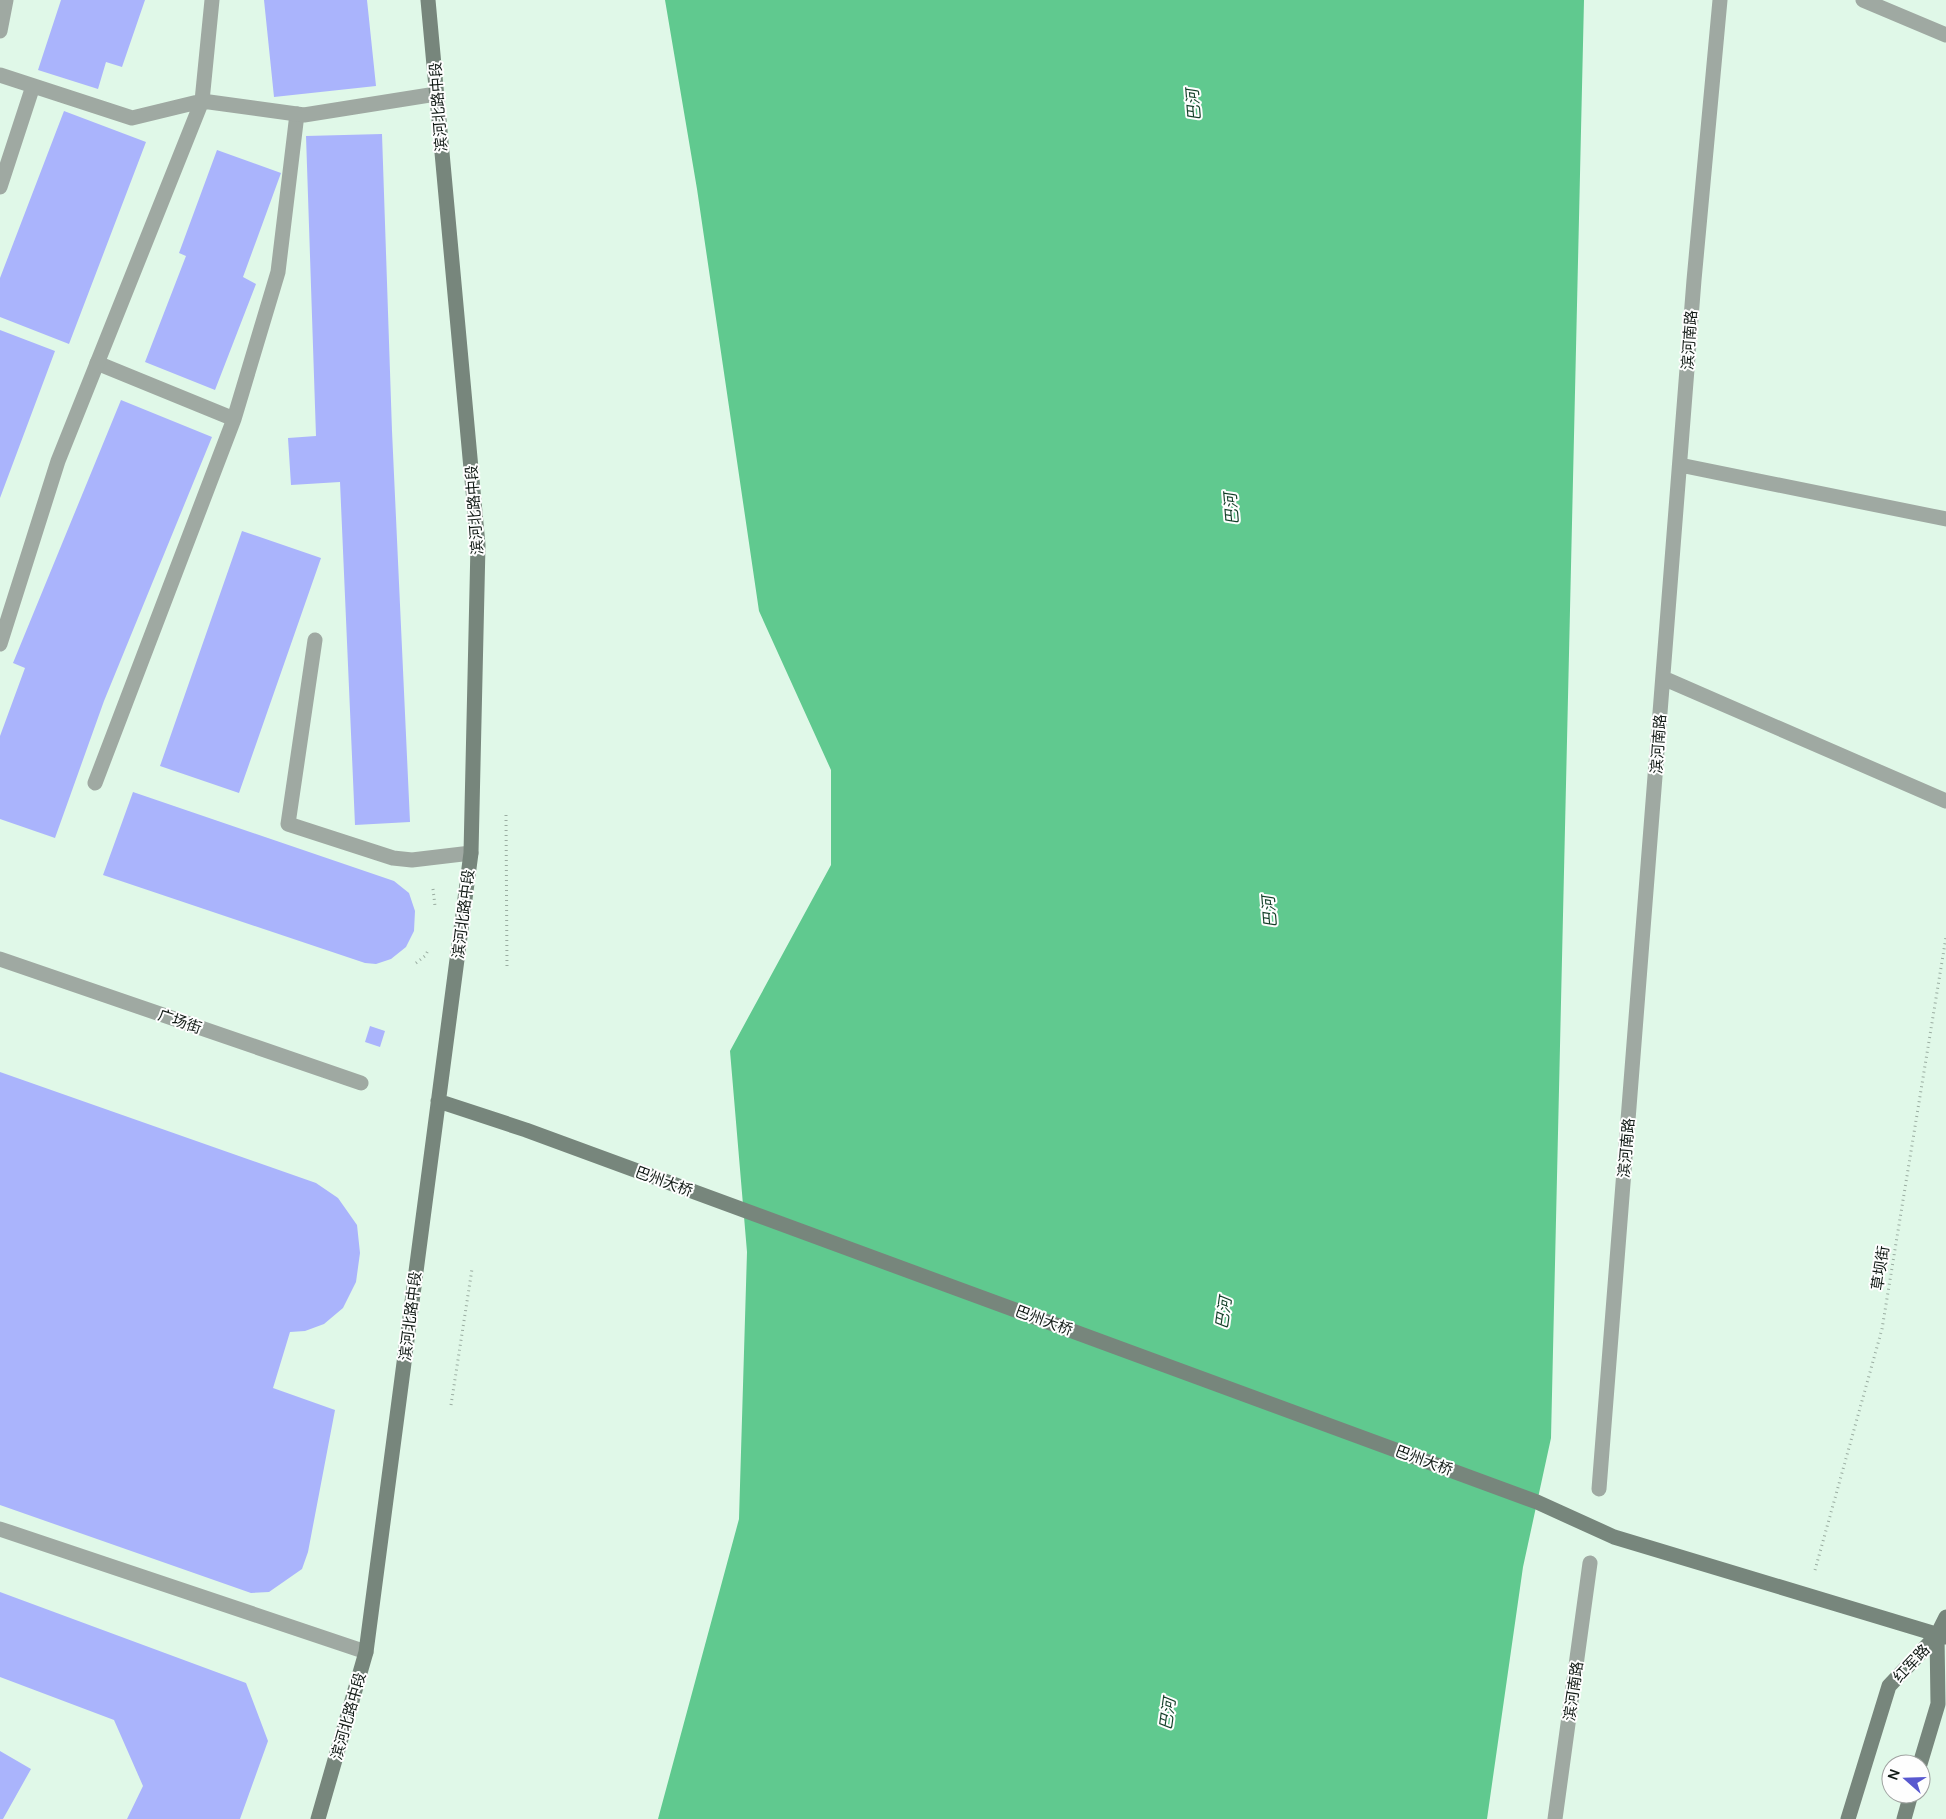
<svg xmlns="http://www.w3.org/2000/svg" width="1946" height="1819" font-family="Manrope,'Noto Sans SC',sans-serif">
	<style>
		.water { fill: #60c98f }
		.building { fill: #aab4fc }
		.lines { fill: none; stroke-linecap: round; stroke-linejoin: round }
		.path { stroke: #9aada1; stroke-width: 3; stroke-dasharray: 1 4; stroke-linecap: butt }
		.lane { stroke: #9fa9a2; stroke-width: 15 }
		.street { stroke: #9fa9a2; stroke-width: 15 }
		.secondary { stroke: #77867c; stroke-width: 15 }
		.labels { text-anchor: middle; dominant-baseline: central; stroke-width: 4; stroke-linejoin: round; paint-order: stroke }
		.street-label { font-size: 15px; fill: #101914; stroke: #fefefe }
		.water-label { font-size: 16px; font-style: italic; fill: #133f28; stroke: #fefefe }
	</style>
	<rect width="100%" height="100%" fill="#e0f8e8"/>
	<!-- water -->
	<path class="water" d="M665,0H1584L1551,1438L1523,1567L1487,1819H658L739,1519L747,1252L730,1051L831,865V770L759,611L697,189Z"/>
	<!-- building -->
	<path class="building" d="M61,0H145L122,67L106,62L98,89L38,70Z
		M264,0H367L376,86L274,97Z
		M64,111L146,142L69,344L0,317V278Z
		M382,134L392,431L410,822L355,825L340,482L291,485L288,438L316,436L306,136Z
		M217,150L281,173L243,277L256,284L215,390L145,362L186,256L179,253Z
		M0,330L55,351L0,498Z
		M121,400L212,437L104,701L55,838L0,819V736L25,668L13,663Z
		M242,531L321,558L239,793L160,766Z
		M133,792L394,881L409,893L415,911L414,931L406,947L391,959L376,964L365,963L103,875Z
		M370,1026L385,1031L380,1047L365,1042Z
		M0,1072L316,1183L338,1198L357,1225L360,1253L356,1282L343,1308L324,1324L305,1331L290,1332L273,1388L335,1410L308,1552L302,1569L269,1592L251,1593L0,1505Z
		M0,1592L246,1683L268,1741L240,1819H127L143,1786L114,1720L0,1677Z
		M0,1751L31,1769L3,1819H0Z"/>
	<g class="lines">
		<!-- path -->
		<path class="path" d="M506,815L507,970
			M433,889L435,906
			M416,963L425,956L429,949
			M451,1405L472,1269
			M1815,1570L1882,1329L1946,937"/>
		<!-- lane -->
		<path class="lane" d="M0,31L6,0
			M97,363L234,419L278,272L297,114
			M315,640L288,824L393,858L412,860L471,853
			M95,783L234,419
			M1555,1819L1590,1563"/>
		<!-- street -->
		<path class="street" d="M1863,0L1946,35
			M0,75L132,118L202,101L304,115L436,94
			M0,187L33,86
			M1680,465L1946,519
			M0,644L58,461L202,101L212,0
			M1663,678L1946,801
			M0,959L361,1083
			M1599,1489L1694,280L1720,0
			M0,1529L366,1652"/>
		<!-- secondary -->
		<path class="secondary" d="M438,1101L526,1130L1537,1502L1614,1537L1946,1637
			M1920,1764L1938,1704L1937,1635
			M318,1819L366,1652L471,853L478,545L428,0
			M1848,1819L1889,1686L1937,1635L1946,1617
			M1904,1819L1911,1794"/>
	</g>
	<g class="labels">
		<!-- street labels -->
		<g class="street-label">
			<text transform="translate(438 107) rotate(-94)">滨河北路中段</text>
			<text transform="translate(1689 340) rotate(-86)">滨河南路</text>
			<text transform="translate(474 510) rotate(-94)">滨河北路中段</text>
			<text transform="translate(1658 744) rotate(-86)">滨河南路</text>
			<text transform="translate(463 914) rotate(-83)">滨河北路中段</text>
			<text transform="translate(180 1021) rotate(19)">广场街</text>
			<text transform="translate(1626 1148) rotate(-85)">滨河南路</text>
			<text transform="translate(664 1181) rotate(20)">巴州大桥</text>
			<text transform="translate(1880 1268) rotate(-81)">草坝街</text>
			<text transform="translate(410 1316) rotate(-83)">滨河北路中段</text>
			<text transform="translate(1044 1320) rotate(20)">巴州大桥</text>
			<text transform="translate(1424 1460) rotate(20)">巴州大桥</text>
			<text transform="translate(1911 1663) rotate(-47)">红军路</text>
			<text transform="translate(1573 1691) rotate(-82)">滨河南路</text>
			<text transform="translate(348 1716) rotate(-74)">滨河北路中段</text>
		</g>
		<!-- water labels -->
		<g class="water-label">
			<text transform="translate(1193 105) rotate(-95)">巴河</text>
			<text transform="translate(1231 509) rotate(-95)">巴河</text>
			<text transform="translate(1269 912) rotate(-95)">巴河</text>
			<text transform="translate(1223 1313) rotate(-82)">巴河</text>
			<text transform="translate(1167 1714) rotate(-82)">巴河</text>
		</g>
	</g>
	<!-- north arrow -->
	<g transform="translate(1906 1779) rotate(290)"><circle r="24" fill="#fefefe" stroke="#9fa2a0"/>
	<path d="M0-4L9 19L0 12L-9 19Z" fill="#5858cf"/>
	<text y="-8" font-size="14" font-weight="bold" text-anchor="middle" fill="#101914">N</text>
	</g>
</svg>
